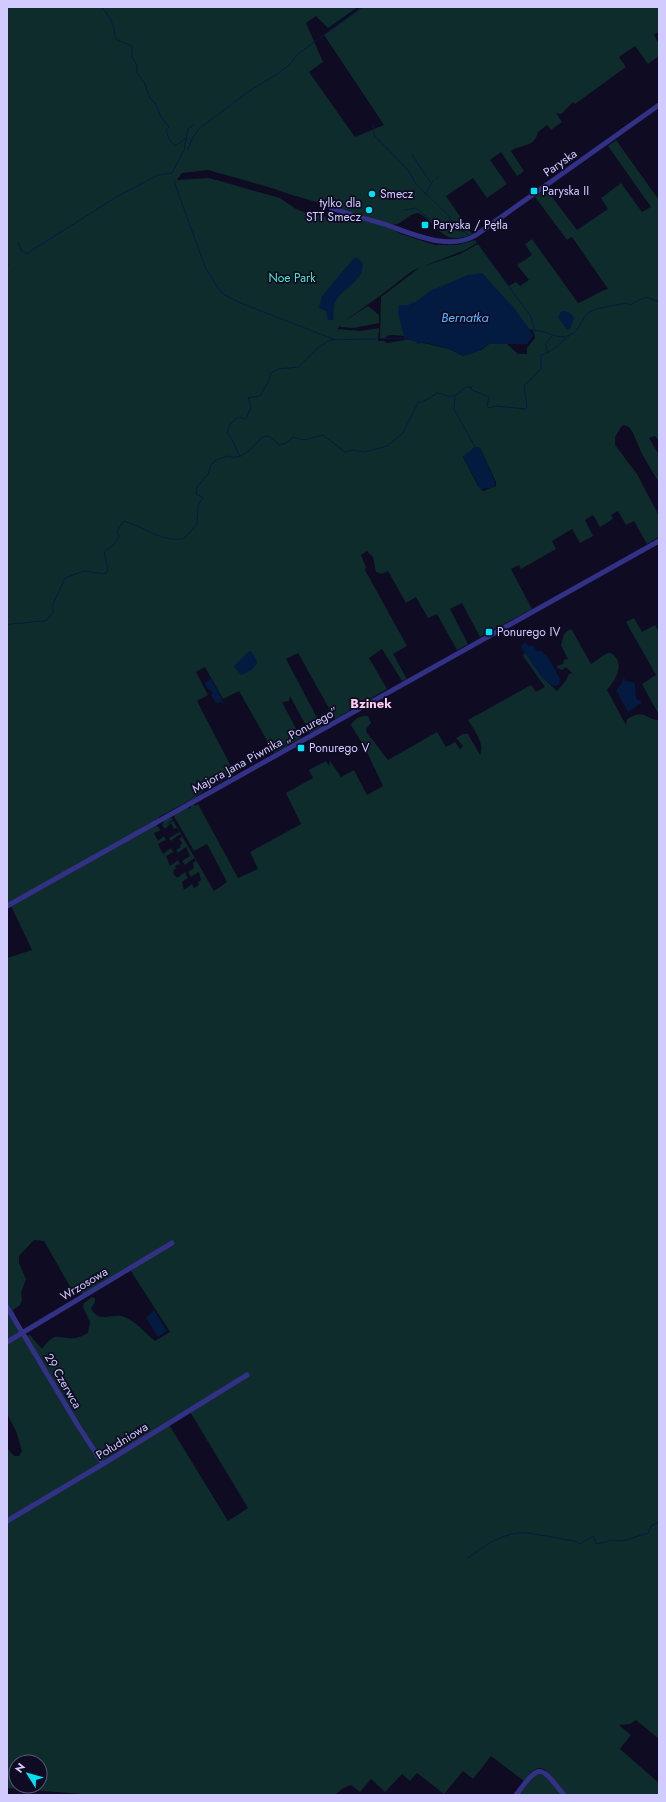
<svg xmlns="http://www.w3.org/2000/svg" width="666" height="1802" font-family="Jost,sans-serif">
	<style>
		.green { fill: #0d2c2b; fill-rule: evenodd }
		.water { fill: #041b41 }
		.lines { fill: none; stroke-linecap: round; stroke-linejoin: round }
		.stream { stroke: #041b41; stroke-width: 1 }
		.street { stroke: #333186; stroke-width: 5 }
		.poi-dot { fill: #00e1f6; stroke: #0e0b22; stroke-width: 1.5 }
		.labels { text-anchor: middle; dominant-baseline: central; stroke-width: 3.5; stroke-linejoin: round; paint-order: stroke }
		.street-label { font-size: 12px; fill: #d1cbff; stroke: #0e0b22 }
		.poi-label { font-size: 12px; fill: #d1cbff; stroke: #0e0b22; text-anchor: start }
		.park-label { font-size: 12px; fill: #4bebc1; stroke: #0e0b22 }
		.water-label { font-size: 13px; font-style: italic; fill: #59b4ff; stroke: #0e0b22 }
		.neighbourhood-label { font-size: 13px; font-weight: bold; fill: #ffcded; stroke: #0e0b22 }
	</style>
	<rect width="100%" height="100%" fill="#0e0b22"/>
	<!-- green -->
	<path class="green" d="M7,7H358L328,28L316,16L306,23L323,62L309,72L355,137L384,125L324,35L363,7H659V34L658,32L654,35L659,44V56L648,64L635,46L619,57L626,67L575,104L573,102L561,114L556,113L562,122L551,130L547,125L538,132C535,148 521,144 511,151L524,171L517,176L501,152L490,160L507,184L487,198L473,178L446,196L472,234C442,248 440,224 418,213C409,213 403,224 393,225L289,194L272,188L208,170L182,173L177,180L209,178L280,198L296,209L309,214L326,217L340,213L390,228L401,234L435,245H457L475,240L477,243L465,250L412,271L380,296L343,322L368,306L379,315V323L354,328L340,327L341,325L337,329L361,331L379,328L378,341H384L387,343L405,340H411L449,349L463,356L481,350L489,344L506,343L518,354H527V348L535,338L533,330L528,329L513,307L498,293L438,289L428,293L418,301L404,336C398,336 389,333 385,338H380L381,297L419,268L460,254L478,244L509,286L516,282L520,286L529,280L517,265L532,255L525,244L532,239L578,303C589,299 597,292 608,289L572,237L567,240L535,197L546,189L577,230L608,209L601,198L621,183L642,212L651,207L608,146L616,140L659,200V441L655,436L649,438L659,455V483L642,454L633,433L629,427L624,425L621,427L615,437V445L637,474L659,516V537L647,544L634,521L626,525L618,511L611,515L613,519L600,527L593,515L585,520L593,536L580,543L572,529L552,541L556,549L521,569L519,565L511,569L532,609L480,637L462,603L450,609L468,644L457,650L437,614L428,618L416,597L406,603L388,571L382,574L376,572L373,557L367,551L361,555L366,567L365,570L407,646L393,654L407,679L402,681L382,649L369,658L387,689L335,719L298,653L286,659L322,727L310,733L290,696L289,701L282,702L301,738L274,753L239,691L223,699L205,667L196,672L208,695L197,701L235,774L212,786L210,783L208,784L209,787L196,797L159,817L158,819H155L156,825L161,830L154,833L158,841L164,836L167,842L165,840L158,844L163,854L171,848L174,854L173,852L166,856L170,866L178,860L181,866L179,864L175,866L176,869L173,870L174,872L173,873L177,878L185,872L188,878L182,882L184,890L192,884L194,888L199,885L198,882L201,880L199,872L191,877L188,872L194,868L193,863L196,861L194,858L185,865L182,861L190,856L186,847L178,853L176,850L181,847L180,845L182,843L179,839L182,837L180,834L171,841L169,838L179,832L177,828L174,829L171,823L165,829L166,825L173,821L172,820L166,825L165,829L162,825L164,821L171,817L214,891L227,882L207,844L194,851L175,818L174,815L187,807L189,809L191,808V805L193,804L195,806L198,804L238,878L258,869L250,852L301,824L286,793L313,778L309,770L326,761L329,766L330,761L341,777L354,770L367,795L383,786L365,748L351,725C354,719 361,715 368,716L371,723L366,729L367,733L388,760L437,732L446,747L455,742L460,749L463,746L456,738L463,734H468L480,755C485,743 474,730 468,720L531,685L536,692L545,687L523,656L525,652L541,676L557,691L567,679L568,675L572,673L566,667L562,670L557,668V666L563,664L564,660L568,659L561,645L564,634L570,629L572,630L591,664C597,661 604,653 610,653C614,654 615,657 617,659C622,670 614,682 607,690L626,725L627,719C646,708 644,719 659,720V1739L636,1720L630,1724L619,1725L631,1735L620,1749L659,1783V1792L657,1795H566L544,1769C534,1766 530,1774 524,1781L491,1756L473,1779L463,1771L444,1794L417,1773L410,1781L402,1774L385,1792L371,1779L360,1792L351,1785L343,1788L335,1795H81V1794L7,1788V1448L14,1456H19L22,1451L16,1431L7,1414V958L32,950L11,906L7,903ZM475,447L480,448L496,482V486L483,491L478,486L463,457ZM34,1240L44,1241L72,1290L77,1287L82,1295L129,1268L170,1332L155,1341C145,1333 135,1320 122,1316C111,1314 98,1323 91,1308L95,1302V1298L92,1297L84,1303L83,1307L90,1322L88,1333C84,1335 80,1337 76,1338C59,1340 56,1329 42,1349L30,1335L24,1336L13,1310L20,1305L22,1300L21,1293L26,1279L19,1263V1256ZM189,1410L248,1508L228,1521L168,1423ZM16,1762H40V1786H16Z
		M634,618L642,632L655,625L659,632V715L642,684L656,675L626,622Z
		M541,1771L563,1795H518L533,1774Z"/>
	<!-- water -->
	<path class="water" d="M354,258H357L362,262C367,279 342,288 336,301C333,307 334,314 333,320H328L326,311L319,308L322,296Z
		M482,273L513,307L531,331L533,336L527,344H489L476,352L463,356L450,349L423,342L419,344L412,340H405L398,313L399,305H408L417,301L430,291L468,275Z
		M563,311L569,312L574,318L570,329L567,330L558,317L560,313Z
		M475,447L480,448L495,482V485L491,488H486L481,490L463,457Z
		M525,642L527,645L533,646L537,651H542L544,654H546L560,679L559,685L553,686L541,676L522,649V645Z
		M249,651H251L256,659L257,664L250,671L241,675L234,666Z
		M624,676L625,681L633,682L635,684L636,699L641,701V703L628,712L616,690L622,683Z
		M211,679L224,703H223L221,702L216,703L211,695L213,692L209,690L204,683Z
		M154,1310L167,1331L158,1337L146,1318Z"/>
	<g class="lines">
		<!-- stream -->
		<path class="stream" d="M102,7C110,17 115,26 115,39L132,46V57L137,65V73L144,82L150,98L155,103L161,117L169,127L166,130L169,139L175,146L186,138
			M373,123L374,135L408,170L416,184L449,216L454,229
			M188,149L193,137L200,128L248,92L277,74L288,66L298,54L362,7
			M412,155L431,183
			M436,179L439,176
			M174,181L205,267L217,286L223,294L243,304L333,339
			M425,194L433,181
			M404,210L416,208L435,224L465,232L468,235
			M18,242L21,250L26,254L118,196L158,175L172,173L184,150L188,129L193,125
			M473,242L474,244
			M483,251L531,317L535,330
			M7,265L9,264
			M532,332C543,326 556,342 570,335C580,330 581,320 587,314C594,307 616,306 626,303L630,305L646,297L656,301H659
			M548,353L545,344L552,336
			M455,396L454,409L475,447
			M240,456C235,449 233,438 227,433L229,425L238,417L246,419L251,407L248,398L260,396L268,382L271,373L278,369L299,367L316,349L330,340L406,338
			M7,626L9,624C22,624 33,621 46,621L53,612V604L65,578L84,571L105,574L108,570L104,552L112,546L119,537L117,531L124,521C143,526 164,544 185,538L197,524L198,505L203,498L196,494L197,487L208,474L211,465L216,460L227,456C250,464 257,431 270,437C273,439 277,443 280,445L286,443L293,437L304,440L323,435L345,452L352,450L365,452L387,446L403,433L418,403L428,399L437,393C442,393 449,398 453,396C461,394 462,386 471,387L472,390L489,397L487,406L489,408L496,406L526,409L527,406L524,386L541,369V355C556,350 557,345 569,336
			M468,1558C483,1547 499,1535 518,1533C530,1532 561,1539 574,1541L580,1544L593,1536L596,1544C601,1542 606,1543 611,1540L623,1541L648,1533L651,1526L659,1522"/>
		<!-- street -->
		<path class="street" d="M331,208C349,214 366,219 384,224C411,233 449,252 476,235L659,105
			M7,906L659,541
			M7,1307L77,1424L103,1464
			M7,1342L172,1243
			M7,1521L103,1464L247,1375
			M516,1795C540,1763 539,1764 564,1795"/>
	</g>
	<!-- markers -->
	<g class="poi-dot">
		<rect x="530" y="187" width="8" height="8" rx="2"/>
		<circle cx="372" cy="194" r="4"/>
		<circle cx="369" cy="210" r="4"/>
		<rect x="421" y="221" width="8" height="8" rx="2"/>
		<rect x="485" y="628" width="8" height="8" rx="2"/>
		<rect x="297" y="744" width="8" height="8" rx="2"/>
	</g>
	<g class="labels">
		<!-- street labels -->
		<g class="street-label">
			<text transform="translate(560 163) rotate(-35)">Paryska</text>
			<text transform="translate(265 750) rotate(-29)">Majora Jana Piwnika „Ponurego”</text>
			<text transform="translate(84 1284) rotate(-31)">Wrzosowa</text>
			<text transform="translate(63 1381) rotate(60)">29 Czerwca</text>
			<text transform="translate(122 1441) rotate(-32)">Południowa</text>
		</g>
		<!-- poi labels -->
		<g class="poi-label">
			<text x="542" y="191">Paryska II</text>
			<text x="380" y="194">Smecz</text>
			<text x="361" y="203" text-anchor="end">tylko dla<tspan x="361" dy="14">STT Smecz</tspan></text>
			<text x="433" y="225">Paryska / Pętla</text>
			<text x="497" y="632">Ponurego IV</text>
			<text x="309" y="748">Ponurego V</text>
		</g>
		<!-- park labels -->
		<g class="park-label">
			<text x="292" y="278">Noe Park</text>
		</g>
		<!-- water labels -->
		<g class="water-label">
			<text x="465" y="317">Bernatka</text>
		</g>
		<!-- neighbourhood labels -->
		<g class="neighbourhood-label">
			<text x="371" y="703">Bzinek</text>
		</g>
	</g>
	<!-- border -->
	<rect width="666" height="1802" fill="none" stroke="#d1cbff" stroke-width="16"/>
	<!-- north arrow -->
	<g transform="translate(28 1774) rotate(307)"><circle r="19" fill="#0e0b22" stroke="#5c587a"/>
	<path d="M0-3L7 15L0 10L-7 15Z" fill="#00e1f6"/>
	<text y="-6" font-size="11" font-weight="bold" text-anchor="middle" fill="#d1cbff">N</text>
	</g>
</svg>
